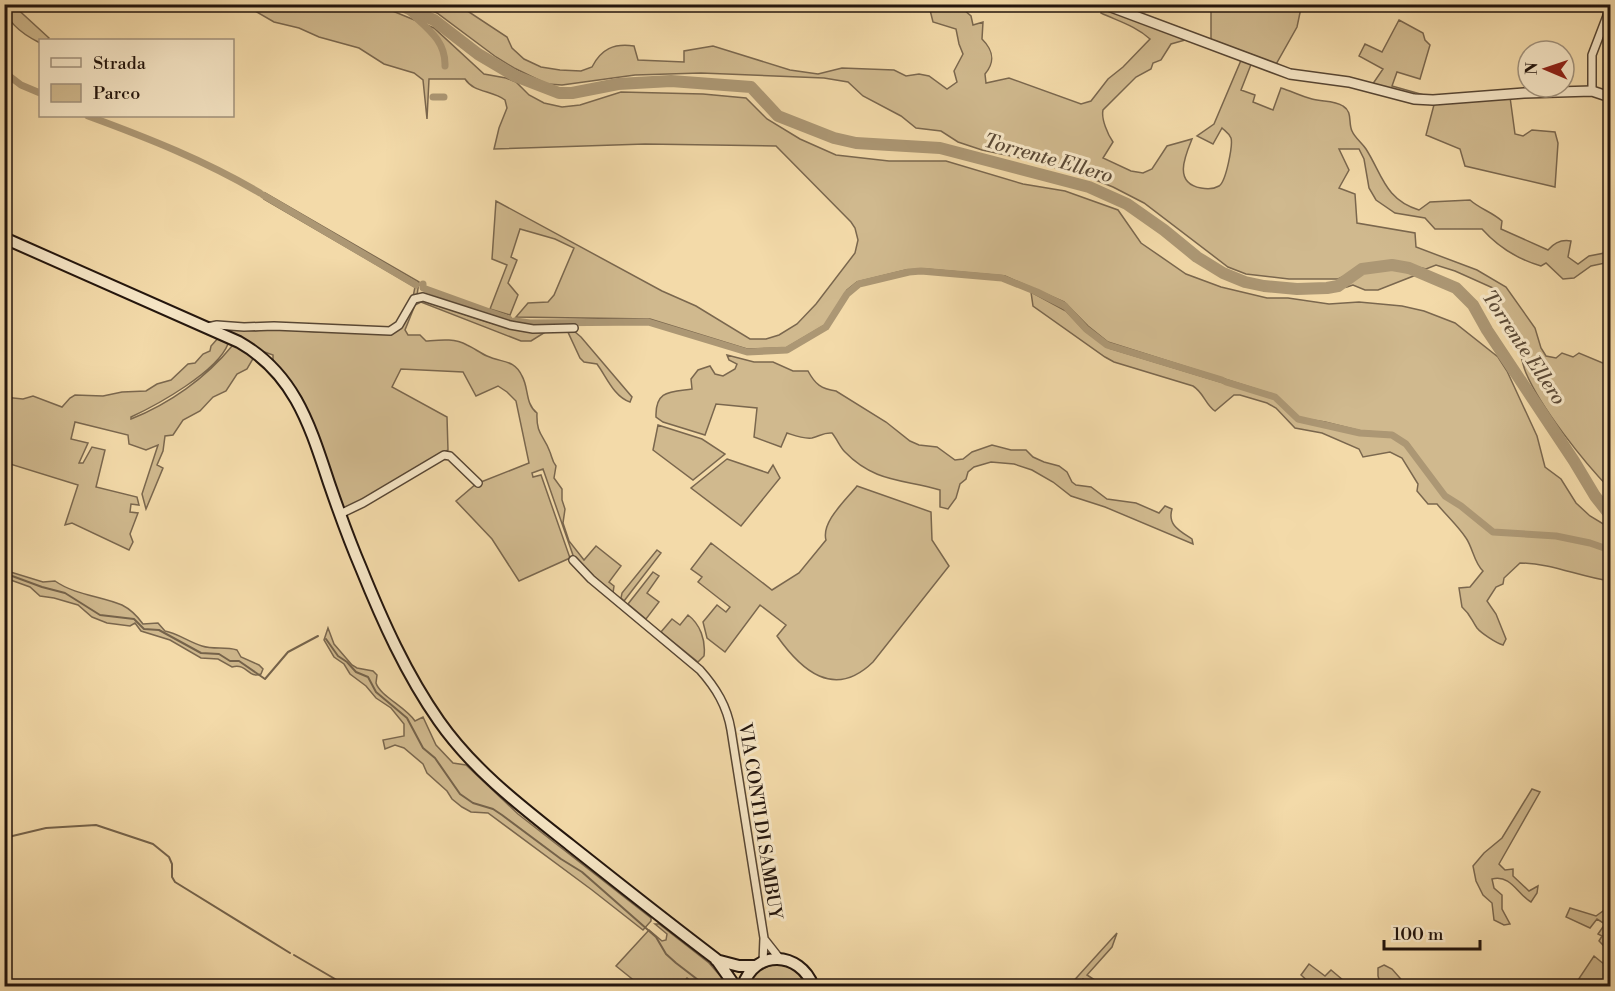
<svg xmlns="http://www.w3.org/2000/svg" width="1615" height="991" font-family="'Libre Bodoni',serif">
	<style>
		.green { fill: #d0b98e; stroke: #7a674e; stroke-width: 1.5 }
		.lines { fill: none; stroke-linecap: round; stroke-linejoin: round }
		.stream { stroke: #75634b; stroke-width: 2 }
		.canal { stroke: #ac9774; stroke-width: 7 }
		.river { stroke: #ac9774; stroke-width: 12 }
		.minor-casing { stroke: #574634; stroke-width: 10 }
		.tertiary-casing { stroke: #574634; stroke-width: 12 }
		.secondary-casing { stroke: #23150d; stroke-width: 14 }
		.minor { stroke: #f7e7c7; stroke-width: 7 }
		.tertiary { stroke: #f7e7c7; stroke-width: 9 }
		.secondary { stroke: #f7e7c7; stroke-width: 10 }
		.labels { text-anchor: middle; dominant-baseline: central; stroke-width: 6; stroke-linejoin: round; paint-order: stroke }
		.street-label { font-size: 18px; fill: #23150d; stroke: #f7e7c7 }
		.water-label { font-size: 20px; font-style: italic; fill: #5a4936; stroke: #f7e7c7 }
	</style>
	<rect width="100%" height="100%" fill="#f3daa9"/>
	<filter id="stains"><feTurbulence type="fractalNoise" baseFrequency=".00333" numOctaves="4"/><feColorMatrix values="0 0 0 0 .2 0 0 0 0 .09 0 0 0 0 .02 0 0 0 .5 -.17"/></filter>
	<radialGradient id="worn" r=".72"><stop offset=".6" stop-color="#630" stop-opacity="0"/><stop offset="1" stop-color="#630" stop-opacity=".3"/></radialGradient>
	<!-- green -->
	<path class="green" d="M4,5H13L49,38L47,40H40V43C26,36 6,23 4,5Z
		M245,5H378L434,28L484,74L506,78L516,82L529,95L544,103L562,107L580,105L621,92L703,94L746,98L767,119L800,139L836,155L889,161H946L1023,184L1065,191L1118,210L1141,243L1186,274L1221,287L1267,298H1288L1329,304L1359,302L1402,306L1424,311L1455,323L1498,357L1507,371L1537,436L1545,467L1561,479L1576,503L1590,516L1610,528V548L1590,541L1554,534L1494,531L1445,494L1408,443L1392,433L1361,431L1325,422L1300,418L1275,395L1108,342L1088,326L1064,302L1005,276L926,269L906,270L857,282L847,290L825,325L786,348L747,349L650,319L516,317L528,303L548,302L554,295L574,248L555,239L520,229L511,257L517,260L508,283L518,295L510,315L490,309L507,265L492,259L496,201L662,291L696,306L750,339H766L779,335L797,324L816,304L855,253L858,240L855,228L851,222L776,146L645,144L494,149L499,128L507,108L505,100C492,90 474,93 465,79H429L427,119L423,80L414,73L384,64L359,48L319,37L299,28L274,22Z
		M419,5H447L463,8L507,37L512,48L524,59L541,67L560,70L581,71L592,67C601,49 614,43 634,46L638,60L684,62V51L713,46L790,70L818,74L842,68L894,70L906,76L919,74L929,76L947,89L957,82L954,71L963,54L959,44L956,29L933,22L930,10L902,8L900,5H964V10L971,16L973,25L983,22L982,39C993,50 996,61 985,74L986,83L1009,78L1081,104L1091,101L1108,79L1123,67L1150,39C1136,26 1118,21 1101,13L1102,7L1189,39L1171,44L1161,60L1153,63L1151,69L1136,77L1103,110C1101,119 1108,135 1113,142L1103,158L1131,171L1143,173L1152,169L1167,146L1192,139C1185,156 1173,183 1201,188C1206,189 1214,189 1219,186C1226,182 1233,145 1231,138C1229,133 1225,131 1222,128L1213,144L1197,136L1214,124L1242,58L1252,62L1241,90L1255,95L1253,102L1273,110L1281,88C1291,91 1301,96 1312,99C1322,102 1334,100 1343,106C1353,112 1348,123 1352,131C1355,138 1362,143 1366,149C1382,174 1385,200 1419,210L1430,202L1470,200C1480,209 1492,212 1502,221L1501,229L1548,250C1554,243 1561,239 1571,241L1568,257L1578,264L1589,256L1610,252V262L1591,266L1574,278L1563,279L1546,263L1541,266C1517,259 1499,248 1482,229H1435L1425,218L1395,213L1376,200L1369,188L1364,159L1359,149H1339L1349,170L1339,188L1355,194L1357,223L1415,233L1416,247L1477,270L1506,287L1535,328L1541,348L1546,356L1556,358L1562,353L1573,357L1579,353L1610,366V489C1583,461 1541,408 1526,373C1520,359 1520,342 1514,328C1507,315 1492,304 1493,288L1455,271L1436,265L1426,269L1401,263L1370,264L1338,279H1289L1246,274L1228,267L1144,203L1113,187L1088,177L1025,159L982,150L958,142L941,131L916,128L901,116L863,96L848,82L824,78L701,73L635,75L562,85L547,84L514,68L496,57L437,13Z
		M1211,5H1305L1301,8L1297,27L1275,66L1134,11L1211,40Z
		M1399,20L1423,33L1425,40L1430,45L1420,79L1397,72L1392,86L1431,97H1421L1372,85L1383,69L1359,56L1365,44L1382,52Z
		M1510,97L1515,134L1523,136L1532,130L1555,132L1558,143L1555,187L1465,166L1460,149L1426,135L1435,101Z
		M265,193L419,282L417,295L413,297L415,287L264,199Z
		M1384,269H1395L1416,275L1378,290H1365L1353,285L1347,287C1356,269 1368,274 1384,269Z
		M1031,292L1066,311L1085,331L1109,348L1273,398L1300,421L1324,425L1359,434L1392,437L1405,445L1418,460L1445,497L1460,507L1482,526L1495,533L1556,537L1590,544L1610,551V581C1580,577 1551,563 1520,563L1504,578L1503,584L1496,587L1487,601L1496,614L1506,639L1503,645C1496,643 1481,633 1477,628C1471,619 1471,615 1462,607L1459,588L1470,587L1483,571C1474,563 1473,548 1466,538C1458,526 1446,515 1437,504H1428L1417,491L1418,484L1402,458L1390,452L1363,457L1359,449L1322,433L1295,428L1276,408L1267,403L1240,395H1234L1215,411C1205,404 1204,393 1193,386L1114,362L1105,357L1033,306Z
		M422,299C462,313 503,332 547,331L531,341H521L421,302L415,305L405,330L408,335H420L426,341C440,340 454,338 467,345C474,348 480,353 487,356C502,363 514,359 522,376C529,388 525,404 537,413C536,435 544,435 550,452C552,457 552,461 556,466L554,478L562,489V500L565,509L563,523L569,541L584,560L596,546L621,566L609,582L614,586L613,593L590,575L574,558L543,469L532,473L533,477L541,475L570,558L519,581L492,539L456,501L476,484L529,463L516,401L507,392L498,386L476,396L463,372L401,369L392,387L447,417L448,450L363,500L343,509L320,443L302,398L287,377L273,362V355L259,350L221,328L255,331L271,328L317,332L388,333L414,302Z
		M567,330L575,332L581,337L632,397L630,402C614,397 606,376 597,364L584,362L580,358Z
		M219,337L228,344C217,372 157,405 131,417V419C169,404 206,378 232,346H236L254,357L247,369L237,374L226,391L213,397L200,411L183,420L173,435L165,436L163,451L157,465L163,468L146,509L142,494L158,445L146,450L129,444L128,435L75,422L71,439L88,443L79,463H83L92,447L105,450L96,487L137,497L139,505L131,504L130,512L138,513L130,534L133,542L129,550L72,523L65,525L78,485L10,464L5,438L4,397L23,399L33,396L62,407L70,398L75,395L103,396L122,392L146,391L157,384L171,380L188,364L195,363L203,354L210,351L211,346Z
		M727,355L754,362H773L793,371H808C815,384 821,389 836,391L886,422L910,441L919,445L937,447L955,460L963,459L972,452L992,445L1011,450H1026L1033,457L1044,462L1059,466L1067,472L1072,482L1076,485L1091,487L1107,499L1136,503L1159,513L1165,506L1172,509C1167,525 1180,531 1192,539L1193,544L1105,507L1071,496L1053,482L1032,470L1014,464L991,462L974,467L968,472L966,479L960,484L956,498L948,509L940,507V490C904,479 875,483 845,452C840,447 837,439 832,433C824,432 820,436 812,438C803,439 796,436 787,433L781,447L754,437L757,408L716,404L705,435L663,422L656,417C655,390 670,392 692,389L691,379L698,370L710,366L715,374L723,376L735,369L737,364L729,360Z
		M658,425L702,439L725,454L693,480L653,450Z
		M727,459L768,473L773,465L780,478L741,526L691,488Z
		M857,486L931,512L932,540L949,566L873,662C834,700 801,670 777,636L786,625L760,605L725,652L707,638L703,622L717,605L726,612L730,607L698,582L702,577L691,569L711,543L772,590L799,573L826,540C821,522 846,500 857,486Z
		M657,550L661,553L624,601L621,598L622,593Z
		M4,570L43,582L55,581C75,595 100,596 122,605C130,609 138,617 143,624L158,623L165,631C177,633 189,642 202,646C214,650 225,646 237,650L241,657L259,665L263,669L261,674C248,679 248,663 232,667L218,659L201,658L170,640L141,631L135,623L130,626L107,623L92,617L78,605L54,598L40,596L30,587L5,578Z
		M653,572L659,576L647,593L659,602L646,619L628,604Z
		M688,615C700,624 706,640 704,656L698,662L661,632L672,619L680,625Z
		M328,628L334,644L352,665L357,668L373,671L377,675L376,683C380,696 406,707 415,721L423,717L436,745L453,763L466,765L518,814L651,918V921L643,930L592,890L488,813L471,812L462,807L452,799L447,791L427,773L423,764L404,748L395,745L385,749L383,740L404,736V724L391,708L376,698L366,686L350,674L344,664L334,657L324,640Z
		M1532,789L1540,792L1499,864L1505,870L1513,869V876L1529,891L1538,886L1537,893L1531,902C1518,895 1511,874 1492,879L1494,888L1502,895V909L1510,924L1504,925L1494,920L1492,903L1483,895L1476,881L1473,866L1484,853L1502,838Z
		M1570,908L1596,916L1603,911L1610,913V936L1603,945L1599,941L1602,936L1598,934L1605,924L1597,919L1590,928L1566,917Z
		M655,924H659L709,963L729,986H697L687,978L680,986H641L616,966L649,930L662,941L666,940L667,934Z
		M1117,933L1112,947L1087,975L1104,986H1091L1083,979L1076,986H1069Z
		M1594,956L1610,969V986H1574Z
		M777,964C793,967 800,972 808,986H748C755,973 761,967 777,964Z
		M1309,964L1325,976L1331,970L1350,986H1311L1312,985L1301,975Z
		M1384,965L1392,969L1407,986H1381L1378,976V968Z"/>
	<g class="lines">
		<!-- stream -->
		<path class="stream" d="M4,573L42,587L65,593L100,615L134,619L144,629L159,630L201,653L219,654L230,661H239L265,679L288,652L318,636
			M326,639L338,656L347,662L356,672L368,677L376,692L407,718L423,748L435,758L460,794L473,803L493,809L502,815L561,859L582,872L656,937L666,954L676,963L706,986
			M4,838L46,828L96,825L153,844L169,857L172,864V877L175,882L290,953
			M294,955L347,986"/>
		<!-- canal -->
		<path class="canal" d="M406,8C423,26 446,38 445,66
			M4,72L21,85L40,93
			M433,97H444
			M88,116C148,138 206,161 260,193
			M263,195L416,285
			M423,284V288L509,319
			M515,321L530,323L648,322L747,352L787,350L826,327L847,294L859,284L909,272L921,271L1002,278L1037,292L1065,306L1086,329L1107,345L1222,380
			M1226,382L1275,397L1298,419L1360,433L1392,435L1406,444L1445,496L1461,506L1493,532L1556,536L1590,543L1610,550"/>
		<!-- river -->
		<path class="river" d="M398,4L434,20L478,54L515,76L559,93H572L618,84L671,81L751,87L778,116L834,138L856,143L940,148L1089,187L1127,204L1164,230L1197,257L1223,273L1245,282L1264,286L1297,289L1327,288L1338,286L1362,269L1392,265L1409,268L1456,288L1473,305L1487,330L1574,461L1595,496L1610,515"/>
		<!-- minor casing -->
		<g class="minor-casing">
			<path id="minor" d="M1592,91V55L1610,8
				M207,327L217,325L244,327L274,326L390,331L399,325L414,299L423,297L510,325L533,329L574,328
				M340,514L363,503L444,455L450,456L478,483
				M573,560L591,579L700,670C716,688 727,706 731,730L764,938L763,962
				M765,940L780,959"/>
		</g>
		<!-- tertiary casing -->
		<g class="tertiary-casing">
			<path id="tertiary" d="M1103,4L1290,74L1349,82L1414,99L1433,100L1524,93L1592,91L1610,97"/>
		</g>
		<!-- secondary casing -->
		<g class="secondary-casing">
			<path id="secondary" d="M4,238L239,342C295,374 310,426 329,483C339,512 349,540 361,568C382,620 406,674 439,721C474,771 522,807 570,845C618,883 667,922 716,959L735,986
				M716,960L739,966H756
				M743,986C754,949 800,951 813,986"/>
		</g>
		<!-- minor -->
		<use href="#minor" class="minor"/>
		<!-- tertiary -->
		<use href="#tertiary" class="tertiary"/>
		<!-- secondary -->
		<use href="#secondary" class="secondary"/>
	</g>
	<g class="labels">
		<!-- street labels -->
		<g class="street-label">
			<text transform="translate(760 821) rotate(81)">VIA CONTI DI SAMBUY</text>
		</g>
		<!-- water labels -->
		<g class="water-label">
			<text transform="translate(1048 159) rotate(16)">Torrente Ellero</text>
			<text transform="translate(1523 348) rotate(56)">Torrente Ellero</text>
		</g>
	</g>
	<!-- margin -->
	<rect width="1615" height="991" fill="none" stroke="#f3daa9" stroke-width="24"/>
	<rect x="6" y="6" width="1603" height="979" fill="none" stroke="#23150d" stroke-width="3"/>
	<rect x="12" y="12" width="1591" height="967" fill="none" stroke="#23150d" stroke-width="1.5"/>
	<!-- legend -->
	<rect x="39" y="39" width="195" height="78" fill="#f7e7c7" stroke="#a2937d" stroke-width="1.5"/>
	<rect x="51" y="58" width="30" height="9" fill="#f7e7c7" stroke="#a2937d" stroke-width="1.5"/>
	<text x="93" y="69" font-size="18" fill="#23150d">Strada</text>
	<rect x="51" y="84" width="30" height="18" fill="#d0b98e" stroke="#a2937d" stroke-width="1.5"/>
	<text x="93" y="99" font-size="18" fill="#23150d">Parco</text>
	<!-- north arrow -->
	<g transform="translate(1546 69) rotate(272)"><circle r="28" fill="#f7e7c7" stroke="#a2937d" stroke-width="1.5"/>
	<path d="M0-4.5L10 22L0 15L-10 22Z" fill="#8f2418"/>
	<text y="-9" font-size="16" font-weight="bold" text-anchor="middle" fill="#23150d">N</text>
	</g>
	<!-- scale -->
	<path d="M1384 940v9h96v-9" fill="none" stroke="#23150d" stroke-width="3"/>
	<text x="1393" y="940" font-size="18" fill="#23150d" stroke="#f7e7c7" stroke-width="4.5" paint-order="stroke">100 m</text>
	<rect width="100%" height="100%" filter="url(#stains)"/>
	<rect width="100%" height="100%" fill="url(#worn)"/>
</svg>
